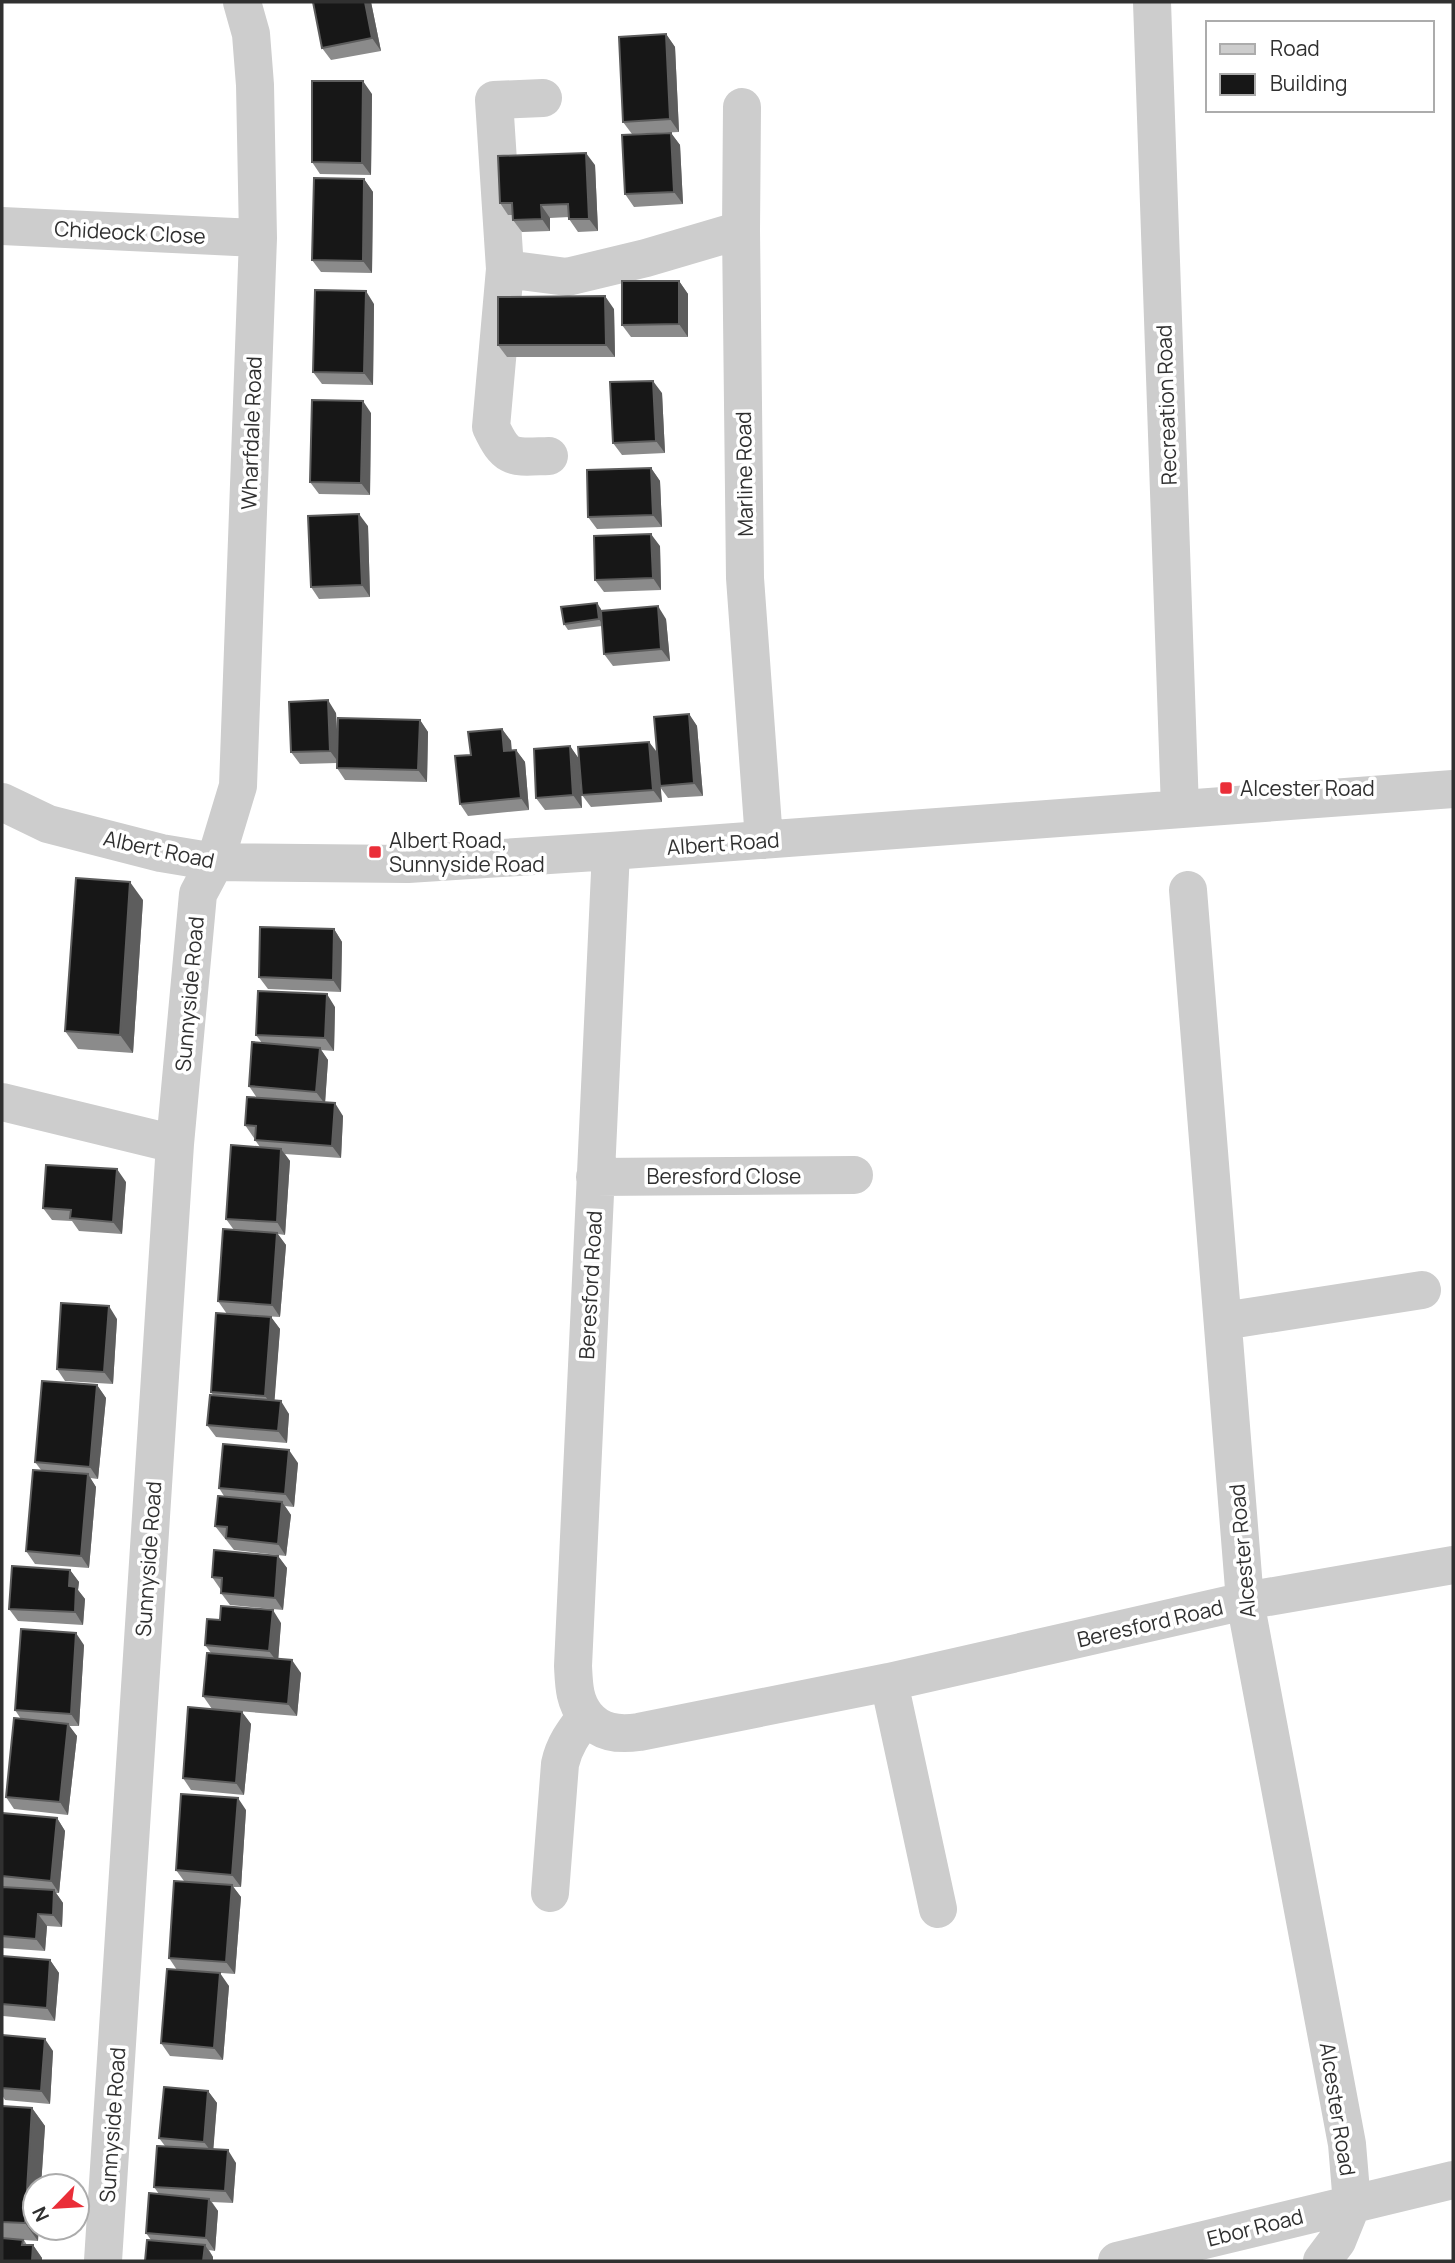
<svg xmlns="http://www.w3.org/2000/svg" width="1455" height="2263" font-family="Manrope,sans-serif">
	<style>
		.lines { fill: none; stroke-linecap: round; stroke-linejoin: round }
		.minor { stroke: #cdcdcd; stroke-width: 38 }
		.wall { fill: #8b8b8b }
		.shaded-wall { fill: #5d5d5d }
		.building { fill: #171717; stroke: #5d5d5d; stroke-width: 2 }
		.poi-dot { fill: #ea2e38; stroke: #fff; stroke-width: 2.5 }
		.labels { text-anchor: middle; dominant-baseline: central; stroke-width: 7; stroke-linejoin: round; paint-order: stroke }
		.street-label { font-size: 21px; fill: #303030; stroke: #fff }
		.poi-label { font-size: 21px; fill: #303030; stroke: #fff; text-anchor: start }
	</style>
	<rect width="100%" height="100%" fill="#fff"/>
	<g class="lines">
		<!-- minor -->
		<path class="minor" d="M1152,2L1180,809
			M543,98L494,100L505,269L491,427C507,461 513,457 549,456
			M742,107L741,230L745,578L764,840
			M2,226L258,238
			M505,269L567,277L646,258L741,230
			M2,802L48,824L161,853L215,862L408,864L611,851L1453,789
			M1188,890L1245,1601L1347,2144L1352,2204L1337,2241L1322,2261
			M2,1102L175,1144
			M595,1177L854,1175
			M1223,1321L1422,1290
			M889,1682L938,1909
			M586,1716C600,1733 618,1735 639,1732L889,1682L1245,1601L1453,1565
			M550,1893L560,1764C564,1745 574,1732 586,1716C574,1701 574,1685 573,1666L611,851
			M103,2261L175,1144L198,894L215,862L238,786L258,238L255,85L251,34L242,2
			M1117,2261L1453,2180"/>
	</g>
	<!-- wall -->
	<path class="wall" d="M371,2L381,51L331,60L322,48Z
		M666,34L675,47L679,132L632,134L623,122Z
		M372,94L371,175L320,174L312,162Z
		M671,133L680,145L683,204L634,207L625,194Z
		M595,165L598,231L578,232L569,219V217L550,218V231L522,232L513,220V215H508L500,203Z
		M364,179L373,192L372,273L321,272L312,260Z
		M679,281L688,294V337H631L622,325Z
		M374,304L373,385L322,384L313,372Z
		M614,309L615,357H507L498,345Z
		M662,393L665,453L622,455L613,443Z
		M371,413L370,495L319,494L310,482Z
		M651,468L660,481L662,527L597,529L588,517Z
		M368,526L370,597L319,599L311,587Z
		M660,546L661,590L604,592L595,580Z
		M597,603L601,611L666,619L670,661L613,666L604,654L602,626L568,630L564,624Z
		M336,713L337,735L420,720L428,732L427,782L345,780L337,768V763L300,764L291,752Z
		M689,714L697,726L703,796L668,798L660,787L662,802L591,807L582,795L649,742L657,752Z
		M502,729L511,741V750H516L525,762L529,810L468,816L460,804Z
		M570,746L579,759L582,808L545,810L536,798Z
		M143,900L133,1053L78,1049L65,1031Z
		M334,929L342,942L341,992L268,989L259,977Z
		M335,1007L334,1051L321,1050L328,1060L325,1102L343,1116L341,1158L285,1154L290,1161L285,1235L278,1234L286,1245L280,1317L243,1315L271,1317L280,1329L274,1401L289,1414L287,1443L216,1437L207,1425L213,1395L211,1392L227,1314L218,1301L234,1230L226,1219L260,1147L255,1140V1138H254L245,1125L257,1098L249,1086L262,1043L256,1035Z
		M126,1182L122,1234L79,1231L72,1221L52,1220L43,1208Z
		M117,1319L113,1384L65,1381L57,1369Z
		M97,1385L106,1398L98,1479L90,1478L96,1487L89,1568L35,1564L26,1551L41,1470L35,1462Z
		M298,1463L294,1507L285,1506L291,1515L286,1556L234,1550L215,1526L224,1496L219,1488Z
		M278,1556L287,1568L283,1610L230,1605L221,1593V1590L212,1577Z
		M70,1570L79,1582L78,1590L85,1599L83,1625L18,1621L9,1609Z
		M220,1620L281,1623L278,1659L301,1673L297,1716L212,1709L203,1696L211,1653L205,1645Z
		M84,1645L79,1726H69L77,1736L68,1815L14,1809L6,1797L21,1719L15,1710Z
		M242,1712L251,1724L244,1795L191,1790L183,1778Z
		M246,1810L241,1887H233L241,1897L235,1974L208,1972L229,1986L223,2060L170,2056L161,2043L177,1970L169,1958L184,1881L176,1870Z
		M2,1813L57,1818L65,1831L59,1893H56L63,1903L62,1927L47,1926L45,1951L2,1948Z
		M2,1956L50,1960L59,1973L55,2021L3,2016L2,2014Z
		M2,2035L53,2051L50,2104L5,2100L2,2095Z
		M208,2091L217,2103L213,2149L236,2163L233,2203L212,2202L218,2211L215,2251L209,2250L213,2257L151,2240L146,2233L159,2194L154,2187L165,2146L159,2138Z
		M2,2106L32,2108L45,2126L41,2186H35L38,2241L24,2240L27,2245H33L42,2258L2,2261Z"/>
	<!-- shaded-wall -->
	<path class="shaded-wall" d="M365,2H371L381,51L372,38Z
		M666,34L675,47L679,132L670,119Z
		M363,81L372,94L371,175L362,163Z
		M671,133L680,145L683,204L674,192Z
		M586,153L595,165L598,231L589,219Z
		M364,179L373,192L372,273L363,261Z
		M541,205L550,218V231L542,219Z
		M679,281L688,294V337L679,324Z
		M366,291L374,304L373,385L364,373Z
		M605,296L614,309L615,357L606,345Z
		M653,381L662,393L665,453L656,441Z
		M363,401L371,413L370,495L361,483Z
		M651,468L660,481L662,527L653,515Z
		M359,514L368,526L370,597L362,585Z
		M651,534L660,546L661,590L653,578Z
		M597,603L601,609L603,625L599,619Z
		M658,606L666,619L670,661L661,649Z
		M328,700L336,713L339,763L330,751Z
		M689,714L697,726L703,796L694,783Z
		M420,720L428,732L427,782L418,770Z
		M502,729L511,741L513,763L504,751Z
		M649,742L658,754L662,802L653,790Z
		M570,746L579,759L582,808L573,795Z
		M516,750L525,762L529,810L521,798Z
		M130,882L143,900L133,1053L120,1035Z
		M334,929L342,942L341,992L333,980Z
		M327,994L335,1007L334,1051L325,1038Z
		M320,1048L328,1060L325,1104L316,1092Z
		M335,1103L343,1116L341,1158L332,1146Z
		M281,1149L290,1161L285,1235L277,1222Z
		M117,1169L126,1182L122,1234L113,1222Z
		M277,1233L286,1245L280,1317L272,1305Z
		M109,1306L117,1319L113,1384L104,1372Z
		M271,1317L280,1329L274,1408L265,1396Z
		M97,1385L106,1398L98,1479L90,1467Z
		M281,1401L289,1414L287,1443L278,1431Z
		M289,1450L298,1463L294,1507L285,1494Z
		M88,1474L96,1487L89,1568L81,1556Z
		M282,1502L291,1515L286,1556L278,1544Z
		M278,1556L287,1568L283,1610L275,1598Z
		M70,1570L79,1582L78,1590L85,1599L83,1625L75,1612L69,1586Z
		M273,1610L281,1623L278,1663L269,1651Z
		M76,1633L84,1645L79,1726L71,1714Z
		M292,1660L301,1673L297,1716L288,1704Z
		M242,1712L251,1724L244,1795L236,1783Z
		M68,1724L77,1736L68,1815L60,1802Z
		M238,1798L246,1810L241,1887L232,1875Z
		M57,1818L65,1831L59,1893L51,1881Z
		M232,1885L241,1897L235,1974L226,1962Z
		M54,1890L63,1903L62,1927L53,1915Z
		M38,1914L47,1926L45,1951L36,1939Z
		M50,1960L59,1973L55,2021L47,2008Z
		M220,1973L229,1986L223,2060L214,2048Z
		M45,2039L53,2051L50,2104L41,2091Z
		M208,2091L217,2103L213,2154L204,2142Z
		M32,2108L45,2126L41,2186H35V2228H39L38,2241L25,2223Z
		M228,2150L236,2163L233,2203L225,2191Z
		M209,2199L218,2211L215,2251L206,2238Z
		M33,2245L42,2258V2261H32Z
		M205,2245L213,2257V2261H203Z"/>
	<!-- building -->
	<path class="building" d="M313,2H365L372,38L322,48Z
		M666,34L670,119L623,122L619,37Z
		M312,81H363L362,163L312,162Z
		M671,133L674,192L625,194L622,135Z
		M586,153L589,219H569L568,204L541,205L542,219L513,220L512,203H500L498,156Z
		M314,178L364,179L363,261L312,260Z
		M622,281H679V324L622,325Z
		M315,290L366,291L364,373L313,372Z
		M605,296L606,345H498V297Z
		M653,381L656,441L613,443L610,382Z
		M312,400L363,401L361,483L310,482Z
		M651,468L653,515L588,517L587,470Z
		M359,514L362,585L311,587L308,516Z
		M651,534L653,578L595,580L594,536Z
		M597,603L599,619L564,624L561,607Z
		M658,606L661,649L604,654L601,611Z
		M328,700L330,751L291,752L289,702Z
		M689,714L694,783L660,786L654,717Z
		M338,718L420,720L418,770L337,768Z
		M502,729L504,751L516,750L521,798L460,804L455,756L471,755L468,732Z
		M649,742L653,790L582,795L578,747Z
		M570,746L573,795L536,798L534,749Z
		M76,878L130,882L120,1035L65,1031Z
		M260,927L334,929L333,980L259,977Z
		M258,991L327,994L325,1038L256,1035Z
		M252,1042L320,1048L316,1092L249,1086Z
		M247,1097L335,1103L332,1146L255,1140L256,1126L245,1125Z
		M231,1145L281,1149L277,1222L226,1219Z
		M46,1165L117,1169L113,1222L70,1218L71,1210L43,1208Z
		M223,1229L277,1233L272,1305L218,1301Z
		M61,1303L109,1306L104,1372L57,1369Z
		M216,1313L271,1317L265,1396L211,1392Z
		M42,1381L97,1385L90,1467L35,1462Z
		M210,1395L281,1401L278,1431L207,1425Z
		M223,1444L289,1450L285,1494L219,1488Z
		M33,1470L88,1474L81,1556L26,1551Z
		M218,1496L282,1502L278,1544L226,1538L227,1527L215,1526Z
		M214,1550L278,1556L275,1598L221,1593L222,1578L212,1577Z
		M12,1566L70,1570L69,1586L76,1587L75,1612L9,1609Z
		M221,1606L273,1610L269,1651L205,1645L207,1619L220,1620Z
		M21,1629L76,1633L71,1714L15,1710Z
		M207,1653L292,1660L288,1704L203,1696Z
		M188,1707L242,1712L236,1783L183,1778Z
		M14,1718L68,1724L60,1802L6,1797Z
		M181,1794L238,1798L232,1875L176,1870Z
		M2,1813L57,1818L51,1881L2,1876Z
		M174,1881L232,1885L226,1962L169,1958Z
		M2,1887L54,1890L53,1915L38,1914L36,1939L2,1936Z
		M2,1956L50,1960L47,2008L2,2004Z
		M167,1969L220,1973L214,2048L161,2043Z
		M2,2035L45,2039L41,2091L2,2088Z
		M164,2087L208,2091L204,2142L159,2138Z
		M2,2106L32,2108L25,2223L2,2222Z
		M157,2146L228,2150L225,2191L154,2187Z
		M149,2193L209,2199L206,2238L146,2233Z
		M2,2238L23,2240L22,2245H33L32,2261H2Z
		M147,2240L205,2245L203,2261H145Z"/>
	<!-- markers -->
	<g class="poi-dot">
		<rect x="1219" y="781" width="14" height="14" rx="3.5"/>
		<rect x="368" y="845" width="14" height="14" rx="3.5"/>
	</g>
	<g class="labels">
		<!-- street labels -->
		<g class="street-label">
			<text transform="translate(130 232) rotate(3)">Chideock Close</text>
			<text transform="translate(1166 405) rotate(-92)">Recreation Road</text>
			<text transform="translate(251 433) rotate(-88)">Wharfdale Road</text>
			<text transform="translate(744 474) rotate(-91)">Marline Road</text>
			<text transform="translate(723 843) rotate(-4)">Albert Road</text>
			<text transform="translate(159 849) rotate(12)">Albert Road</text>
			<text transform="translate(189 994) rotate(-85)">Sunnyside Road</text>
			<text x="724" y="1176">Beresford Close</text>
			<text transform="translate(590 1285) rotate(-87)">Beresford Road</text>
			<text transform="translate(1242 1551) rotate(-95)">Alcester Road</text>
			<text transform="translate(148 1559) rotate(-86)">Sunnyside Road</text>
			<text transform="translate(1150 1623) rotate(-13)">Beresford Road</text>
			<text transform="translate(1338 2109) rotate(81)">Alcester Road</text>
			<text transform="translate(112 2125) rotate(-86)">Sunnyside Road</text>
			<text transform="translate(1255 2227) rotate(-14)">Ebor Road</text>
		</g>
		<!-- poi labels -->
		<g class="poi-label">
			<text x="1240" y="788">Alcester Road</text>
			<text x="389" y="840">Albert Road,<tspan x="389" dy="24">Sunnyside Road</tspan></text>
		</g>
	</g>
	<!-- border -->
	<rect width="1455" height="2263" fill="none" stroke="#303030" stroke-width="7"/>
	<!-- legend -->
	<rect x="1206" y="21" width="228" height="91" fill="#ffffff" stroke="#acacac" stroke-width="2"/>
	<rect x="1220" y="44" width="35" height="10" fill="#cdcdcd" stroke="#acacac" stroke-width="2"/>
	<text x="1270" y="56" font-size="21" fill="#303030">Road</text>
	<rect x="1220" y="74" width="35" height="21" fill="#171717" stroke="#acacac" stroke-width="2"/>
	<text x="1270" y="91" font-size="21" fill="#303030">Building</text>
	<!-- north arrow -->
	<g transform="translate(56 2207) rotate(245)"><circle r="33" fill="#ffffff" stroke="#acacac" stroke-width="2"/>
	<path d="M0-5L12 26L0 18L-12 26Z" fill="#ea2e38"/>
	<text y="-10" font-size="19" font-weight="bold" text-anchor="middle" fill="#303030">N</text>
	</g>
</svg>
